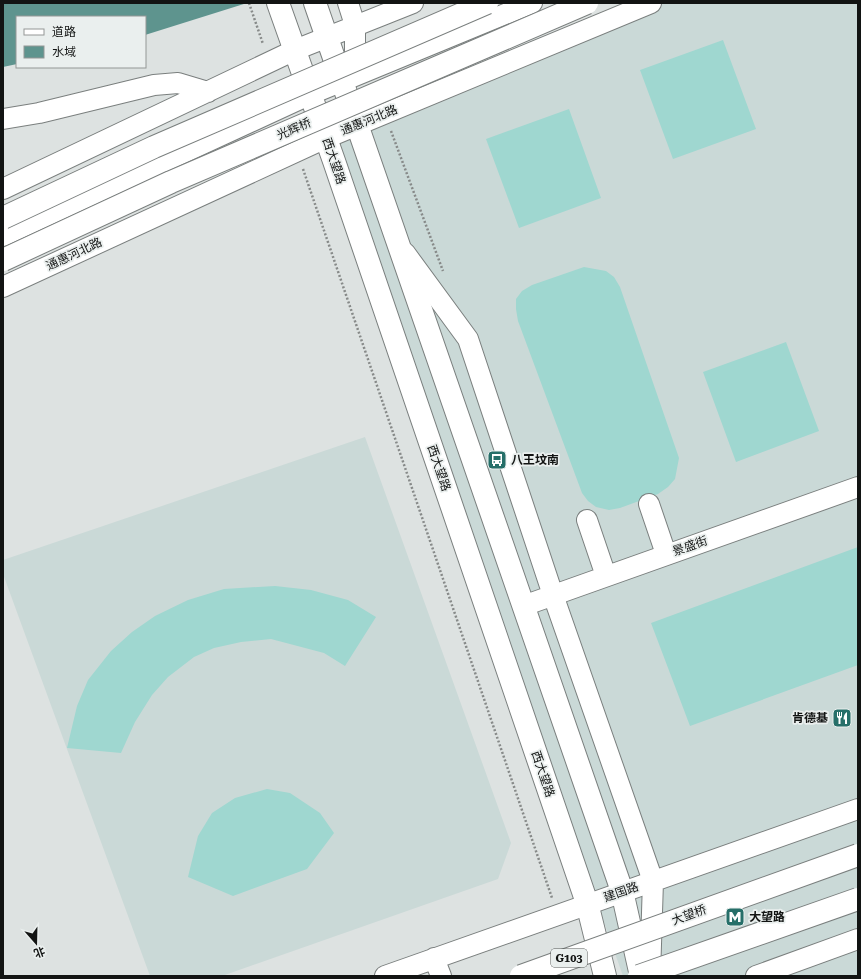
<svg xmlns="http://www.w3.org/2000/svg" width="861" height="979" font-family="'Roboto Serif','Noto Sans SC',serif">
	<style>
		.built { fill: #cad9d7 }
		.water { fill: #5e948e }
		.building { fill: #9fd7d0 }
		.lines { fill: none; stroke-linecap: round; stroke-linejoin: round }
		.minor-casing { stroke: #7a7f7e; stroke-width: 22 }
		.major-casing { stroke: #7a7f7e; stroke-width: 24 }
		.path { stroke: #878a89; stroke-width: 2.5; stroke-dasharray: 2 2; stroke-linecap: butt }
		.minor { stroke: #fff; stroke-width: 20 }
		.major { stroke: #fff; stroke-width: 22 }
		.highway-bridge-casing { stroke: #7a7f7e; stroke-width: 24; stroke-linecap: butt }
		.highway-bridge { stroke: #fff; stroke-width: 22 }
		.labels { text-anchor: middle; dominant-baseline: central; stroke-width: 3.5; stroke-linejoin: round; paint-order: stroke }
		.shield { fill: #eaefee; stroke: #535655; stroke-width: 1 }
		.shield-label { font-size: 11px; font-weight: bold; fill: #121413 }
		.street-label { font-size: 12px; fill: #121413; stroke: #eaefee }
		.poi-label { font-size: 12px; font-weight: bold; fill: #121413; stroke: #eaefee; text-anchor: start }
	</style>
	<rect width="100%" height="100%" fill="#dde2e1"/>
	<!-- built -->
	<path class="built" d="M629,3H858V976H623L326,138Z
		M365,437L511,843L498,879L222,976H150L3,574V560Z"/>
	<!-- water -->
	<path class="water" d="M3,3H247L145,35V17H17V64L3,67Z"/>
	<!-- building -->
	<path class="building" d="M723,40L756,129L673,159L640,70Z
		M569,109L601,198L519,228L486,139Z
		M584,267L606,271L614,277L620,287L679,458L675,479L668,487L658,494L620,508L609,510L596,507L588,501L582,493L518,321L516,309V299L522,291L532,285Z
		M786,342L819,431L736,462L703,372Z
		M858,547V665L690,726L651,623Z
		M275,586L311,590L348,600L376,617L345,666L324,653L271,639L241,642L214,648L194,657L168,677L152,695L135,722L121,753L67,748L77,706L88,680L111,651L132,632L155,616L188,600L224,589Z
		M267,789L290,793L320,813L334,833L307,869L233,896L188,877L198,836L212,813L235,798Z"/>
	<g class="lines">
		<!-- minor casing -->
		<g class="minor-casing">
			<path id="minor" d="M348,3L355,25V75
				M3,119L39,113L154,85L178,83L208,92
				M3,189L295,50L413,3
				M3,236L311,94L532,3
				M405,253L468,339L553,595L653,881L650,976
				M3,287L326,138L651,3
				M649,504L666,554
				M587,520L606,576
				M523,606L858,487
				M434,958L441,976
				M385,976L858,809
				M756,976L858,939"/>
		</g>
		<!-- major casing -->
		<g class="major-casing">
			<path id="major" d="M278,3L334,161L587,903L605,976
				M315,3L622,891L641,976"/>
		</g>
		<!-- path -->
		<path class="path" d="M249,3L263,44
			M391,131L443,271
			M303,169L552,898"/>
		<!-- minor -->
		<use href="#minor" class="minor"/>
		<!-- major -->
		<use href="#major" class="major"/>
		<!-- highway-bridge casing -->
		<g class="highway-bridge-casing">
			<path id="highway-bridge" d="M3,218L154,147L487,3
				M3,260L171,182L587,3
				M521,976L858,855
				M639,976L858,899"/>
		</g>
		<!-- highway-bridge -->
		<use href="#highway-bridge" class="highway-bridge"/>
	</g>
	<!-- icons -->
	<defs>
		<g id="bus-square" transform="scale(1)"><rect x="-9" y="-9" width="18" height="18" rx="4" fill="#266f69" stroke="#eaefee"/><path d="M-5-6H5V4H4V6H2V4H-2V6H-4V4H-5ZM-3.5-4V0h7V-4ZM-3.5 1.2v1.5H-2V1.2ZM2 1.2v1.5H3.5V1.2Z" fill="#fff"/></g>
		<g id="restaurant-square" transform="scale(1)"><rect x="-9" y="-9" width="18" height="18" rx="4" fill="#266f69" stroke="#eaefee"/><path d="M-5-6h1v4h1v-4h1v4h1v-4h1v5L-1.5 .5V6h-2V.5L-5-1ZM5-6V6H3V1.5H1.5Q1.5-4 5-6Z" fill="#fff"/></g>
		<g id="metro-square" transform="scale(1)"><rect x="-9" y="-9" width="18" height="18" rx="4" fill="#266f69" stroke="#eaefee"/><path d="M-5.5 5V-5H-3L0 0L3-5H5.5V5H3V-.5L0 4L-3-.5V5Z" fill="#fff"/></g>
	</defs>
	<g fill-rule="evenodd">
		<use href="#bus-square" x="497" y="460"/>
		<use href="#restaurant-square" x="842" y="718"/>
		<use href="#metro-square" x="735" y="917"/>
	</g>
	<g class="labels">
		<!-- shield labels -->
		<rect class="shield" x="551" y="949" width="36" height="18" rx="3"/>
		<g class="shield-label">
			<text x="569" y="958">G103</text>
		</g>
		<!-- street labels -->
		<g class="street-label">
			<text transform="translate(369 120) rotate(-22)">通惠河北路</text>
			<text transform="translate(294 129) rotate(-23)">光辉桥</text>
			<text transform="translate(334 161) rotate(71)">西大望路</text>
			<text transform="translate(74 254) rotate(-25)">通惠河北路</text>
			<text transform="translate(439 468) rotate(71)">西大望路</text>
			<text transform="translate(690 546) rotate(-19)">景盛街</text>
			<text transform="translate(543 774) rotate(71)">西大望路</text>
			<text transform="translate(621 892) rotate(-19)">建国路</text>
			<text transform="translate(689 915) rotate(-20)">大望桥</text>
		</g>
		<!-- poi labels -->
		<g class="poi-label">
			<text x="511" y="460">八王坟南</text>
			<text x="828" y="718" text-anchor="end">肯德基</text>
			<text x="749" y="917">大望路</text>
		</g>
	</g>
	<!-- border -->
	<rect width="861" height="979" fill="none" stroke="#121413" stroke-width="8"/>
	<!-- legend -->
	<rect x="16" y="16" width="130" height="52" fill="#eaefee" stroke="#949796"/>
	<rect x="24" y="29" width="20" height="6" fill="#ffffff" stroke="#949796"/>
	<text x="52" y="36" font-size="12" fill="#121413">道路</text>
	<rect x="24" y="46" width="20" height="12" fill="#5e948e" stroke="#949796"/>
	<text x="52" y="56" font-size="12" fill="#121413">水域</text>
	<!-- north arrow -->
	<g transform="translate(36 943) rotate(160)" stroke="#eaefee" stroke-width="3" paint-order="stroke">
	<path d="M0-3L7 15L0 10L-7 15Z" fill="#121413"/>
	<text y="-6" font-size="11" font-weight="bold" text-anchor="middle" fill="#121413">北</text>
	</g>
</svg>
